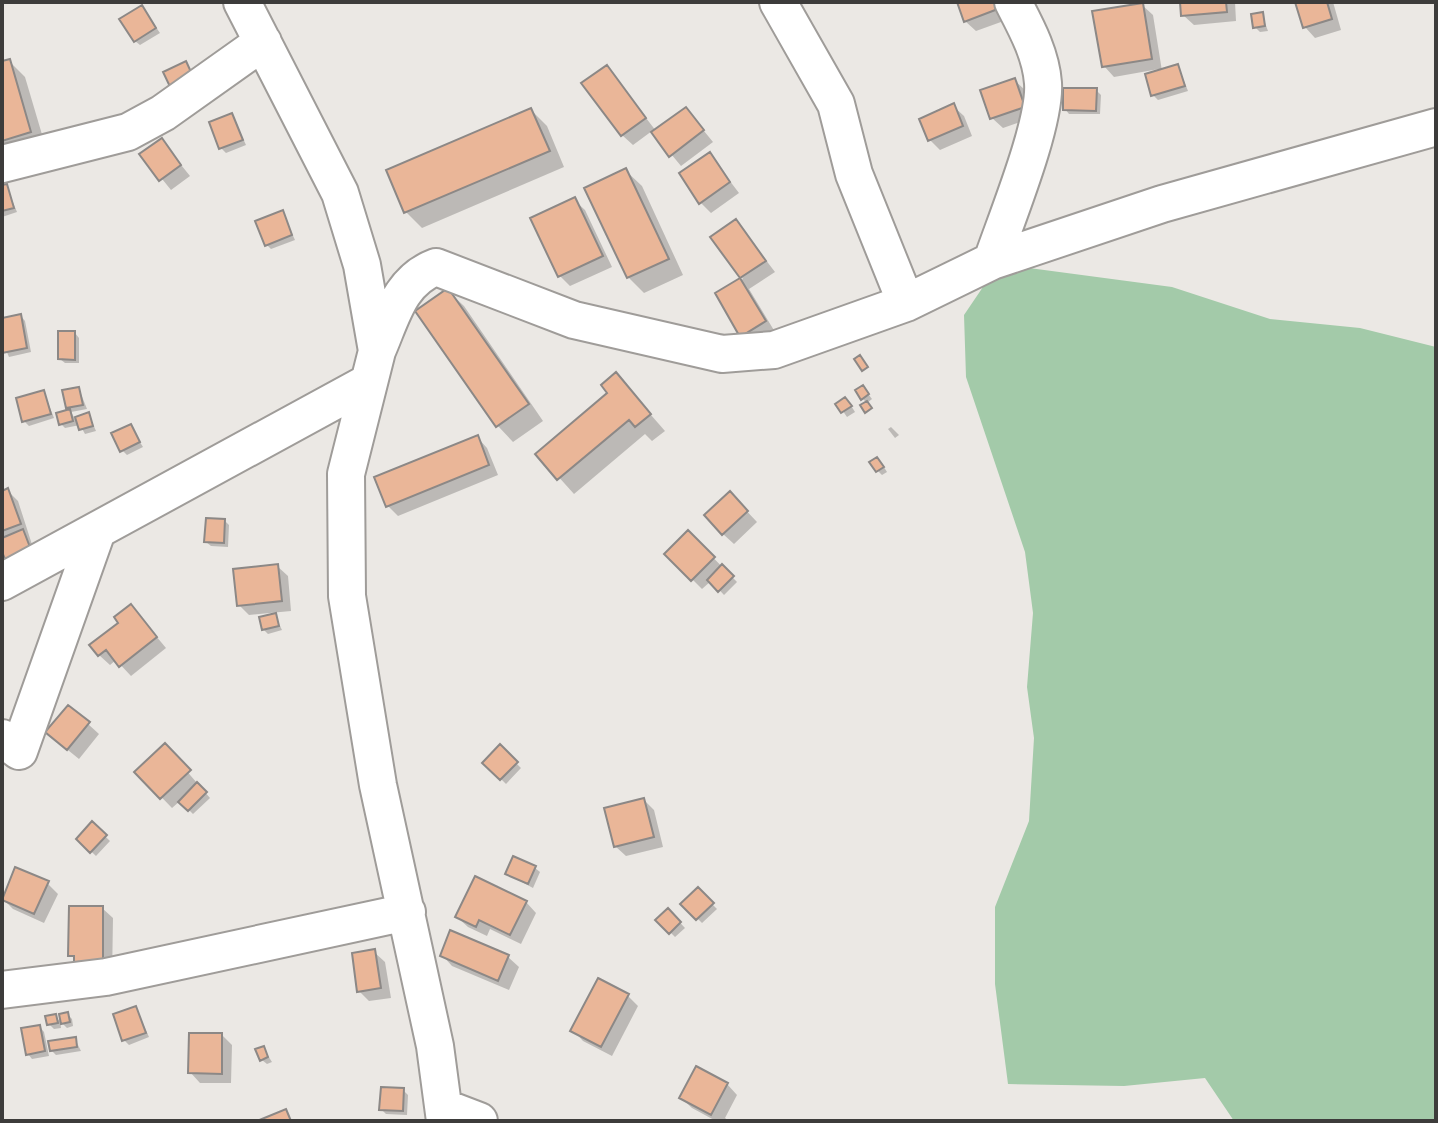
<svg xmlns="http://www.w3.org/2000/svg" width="1438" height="1123" font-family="Helvetica,sans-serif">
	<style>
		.green { fill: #a3caa9 }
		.shadow { fill: #0003 }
		.building { fill: #eab698; stroke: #8c8886; stroke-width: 2 }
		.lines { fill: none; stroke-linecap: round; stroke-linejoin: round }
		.minor-casing { stroke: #9f9c99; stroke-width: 40 }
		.minor { stroke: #fff; stroke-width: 36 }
	</style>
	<rect width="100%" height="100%" fill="#ebe8e4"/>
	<!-- green -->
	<path class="green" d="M1015,266L1172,287L1270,319L1360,328L1436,347V1121H1234L1205,1078L1124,1086L1008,1084L995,984V907L1029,821L1034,738L1027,687L1033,613L1025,552L966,377L964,315L985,284Z"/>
	<!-- shadow -->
	<path class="shadow" d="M959,2H1007L1012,18L976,31L965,21Z
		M1182,2H1235L1236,21L1194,25L1183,15Z
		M1297,2H1333L1341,30L1315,38L1305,27Z
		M1142,5L1153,15L1162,71L1178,66L1188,91L1158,100L1153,95L1159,69L1114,77L1104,66Z
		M142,7L160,33L140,45L135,41Z
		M1262,15L1268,31L1260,32L1255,27Z
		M9,61L25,77L46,148L2,160V63Z
		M607,67L656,131L686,109L713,142L681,166L652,131L633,145L622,135Z
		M1014,80L1025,90L1034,117L1003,128L992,118Z
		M1096,90L1101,95L1100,114H1069L1065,109Z
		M953,106L964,116L972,136L940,150L930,140Z
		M531,110L547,126L564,167L422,228L406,212Z
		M232,115L246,145L226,153L221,148Z
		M161,140L190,176L171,190L142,154Z
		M710,155L739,193L711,213L700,202Z
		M626,171L642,186L683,275L644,293L628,277Z
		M6,186L17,212L2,217V187Z
		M574,200L585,210L612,267L570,286L560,276Z
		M282,212L295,240L271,249L266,244Z
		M736,221L775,272L749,289L775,332L742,335L718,294L743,279L713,237Z
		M448,291L464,306L543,421L513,442L498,426L418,312Z
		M21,316L25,321L31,352L9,357L2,341V320Z
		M75,333L79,338V363H65L60,359Z
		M616,375L665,431L652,441L645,434L574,494L538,454L610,393Z
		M863,387L872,399L867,403L862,398Z
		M79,389L87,409L71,412L75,419L89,415L96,431L85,434L80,425L65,428L61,424L58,414L71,411L68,408Z
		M44,392L54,418L29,426L24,421Z
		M838,404H850L855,412L847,417Z
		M130,426L143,447L127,455L122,450Z
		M891,427L899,435L895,438L888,429Z
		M477,437L487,448L498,475L398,516L388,506Z
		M882,464L887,472L882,475L877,470Z
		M8,491L18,501L37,560L2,547V493Z
		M740,504L757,522L734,544L723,534Z
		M224,520L229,525L228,547L211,546L206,542Z
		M688,532L737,582L724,595L711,581L702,589L667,554Z
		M277,566L288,576L291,611L249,615L239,605Z
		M131,606L166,648L131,676L116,660L110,665L99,655Z
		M274,614L282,630L268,634L263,629Z
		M88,724L99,734L79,759L58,742Z
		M165,746L210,798L193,814L180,801L172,808L137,772Z
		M500,747L521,768L506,784L485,763Z
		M644,800L654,810L663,847L626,856L615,846Z
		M92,824L110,841L96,856L78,839Z
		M535,868L540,872L533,888L507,874Z
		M47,883L58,894L44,923L13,909L3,899Z
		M698,890L717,909L702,923L683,904Z
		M526,902L536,913L521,944L490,929L487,936L468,927L457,917Z
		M102,908L113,918L112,979L70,955Z
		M668,910L685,928L675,937L658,920Z
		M374,952L385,962L391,998L369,1001L359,991Z
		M442,955L508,957L519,967L509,990L452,966Z
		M627,995L638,1006L612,1056L583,1041L573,1030Z
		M136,1008L149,1037L129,1045L124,1040Z
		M67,1014L72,1019L73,1026L67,1028L62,1023Z
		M55,1017L60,1021L61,1028L54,1029L49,1024Z
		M40,1027L44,1032L49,1056L32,1059L28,1054Z
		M222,1035L232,1045L231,1083H200L190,1072Z
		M75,1039L81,1051L56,1055L51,1050Z
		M263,1048L272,1062L267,1064L262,1060Z
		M727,1084L737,1095L725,1118L729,1121H716L692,1108L681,1098Z
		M403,1090L408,1095L407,1115L386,1114L381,1109Z"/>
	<!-- building -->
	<path class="building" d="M957,2H1002L1003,7L964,22Z
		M1180,2H1226L1227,12L1181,16Z
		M1295,2H1327L1332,19L1303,28Z
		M1143,3L1152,59L1102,67L1092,11Z
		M142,5L156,28L134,42L119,19Z
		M1263,12L1265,26L1253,28L1251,14Z
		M10,59L31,132L2,141V61Z
		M186,61L196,83L173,93L163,72Z
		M1178,64L1185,86L1151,96L1145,74Z
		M607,65L646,118L621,136L581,83Z
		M1015,78L1025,107L990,119L980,90Z
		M1063,88H1097L1096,111L1063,110Z
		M954,103L963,126L928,141L919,119Z
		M686,107L704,130L669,157L651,132Z
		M531,108L550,151L404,213L386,170Z
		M232,113L243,140L219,149L209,122Z
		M162,138L181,165L159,181L139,154Z
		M710,152L730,182L699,204L679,173Z
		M626,168L669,259L627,278L584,188Z
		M7,184L14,208L2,211V185Z
		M575,197L603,256L558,277L530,218Z
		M283,210L292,235L265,246L255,221Z
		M736,219L766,261L740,278L710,237Z
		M740,278L766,321L740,337L715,293Z
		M448,288L529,404L496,427L415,311Z
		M21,314L27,348L2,353V318Z
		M58,331H75V360L58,359Z
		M860,355L868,367L862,371L854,359Z
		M616,372L651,414L635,427L629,420L557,480L535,454L607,393L601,385Z
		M863,385L869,394L861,400L855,390Z
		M79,387L83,405L66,408L62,390Z
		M44,390L51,414L22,422L16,398Z
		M845,397L852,406L841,413L835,404Z
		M867,401L872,408L865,413L860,405Z
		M70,409L73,421L59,425L56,413Z
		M89,412L93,426L79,430L75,417Z
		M131,424L140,442L120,452L111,433Z
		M478,435L489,465L386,507L374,477Z
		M877,457L884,467L876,472L869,462Z
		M8,488L21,524L2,531V491Z
		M730,491L748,511L722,535L704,515Z
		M206,518L225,519L224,543L204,542Z
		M23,529L33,555L8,566L2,552V538Z
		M688,530L715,557L691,581L664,554Z
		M278,564L282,601L237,606L233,569Z
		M722,564L734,576L718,592L707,580Z
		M131,604L157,637L119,667L106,650L98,656L89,645L118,623L114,617Z
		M276,613L279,626L262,630L259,617Z
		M68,705L90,722L67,750L45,732Z
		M165,743L191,770L160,799L134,772Z
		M500,744L518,762L500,780L482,763Z
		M197,782L207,792L188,811L178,802Z
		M644,798L654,837L614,847L604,808Z
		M92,821L107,835L90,853L76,839Z
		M513,856L536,866L528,884L505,874Z
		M15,867L49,881L34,914L2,900Z
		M475,876L527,901L510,935L479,920L476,927L455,917Z
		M698,887L714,903L696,920L680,904Z
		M69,906H103V970H74V956H68Z
		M668,908L681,922L669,934L655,920Z
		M450,930L509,955L498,981L440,956Z
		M375,949L381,988L357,992L352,953Z
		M598,978L629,994L601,1047L570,1031Z
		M136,1006L146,1033L122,1041L113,1014Z
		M68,1012L70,1022L61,1024L59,1014Z
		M56,1014L58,1023L47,1025L45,1016Z
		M40,1025L45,1051L26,1055L21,1028Z
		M189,1033H222V1074L188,1073Z
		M76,1037L77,1047L50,1051L48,1041Z
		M264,1046L268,1057L260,1061L255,1049Z
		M696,1066L728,1083L711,1115L679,1098Z
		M381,1087L404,1088L403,1111L379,1110Z
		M286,1109L291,1121H257Z"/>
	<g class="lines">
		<!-- minor casing -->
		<g class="minor-casing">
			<path id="minor" d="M242,2L340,193L362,265L377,351L346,474L347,596L378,785L435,1046L445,1121
				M778,2L836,104L854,174L906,303
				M2,164L128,132L163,113L263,42
				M992,261C1006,220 1046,123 1043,83C1041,54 1026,27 1013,2
				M377,351C392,317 399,281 436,267L574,320L722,354L774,350L906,303L992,261L1162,204L1436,127
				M2,582L369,382
				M2,738L19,751L96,534
				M2,990L106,977L407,912
				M445,1108L479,1121"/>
		</g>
		<!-- minor -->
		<use href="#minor" class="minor"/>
	</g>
	<!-- border -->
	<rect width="1438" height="1123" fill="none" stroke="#3d3c3b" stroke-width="8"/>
</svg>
